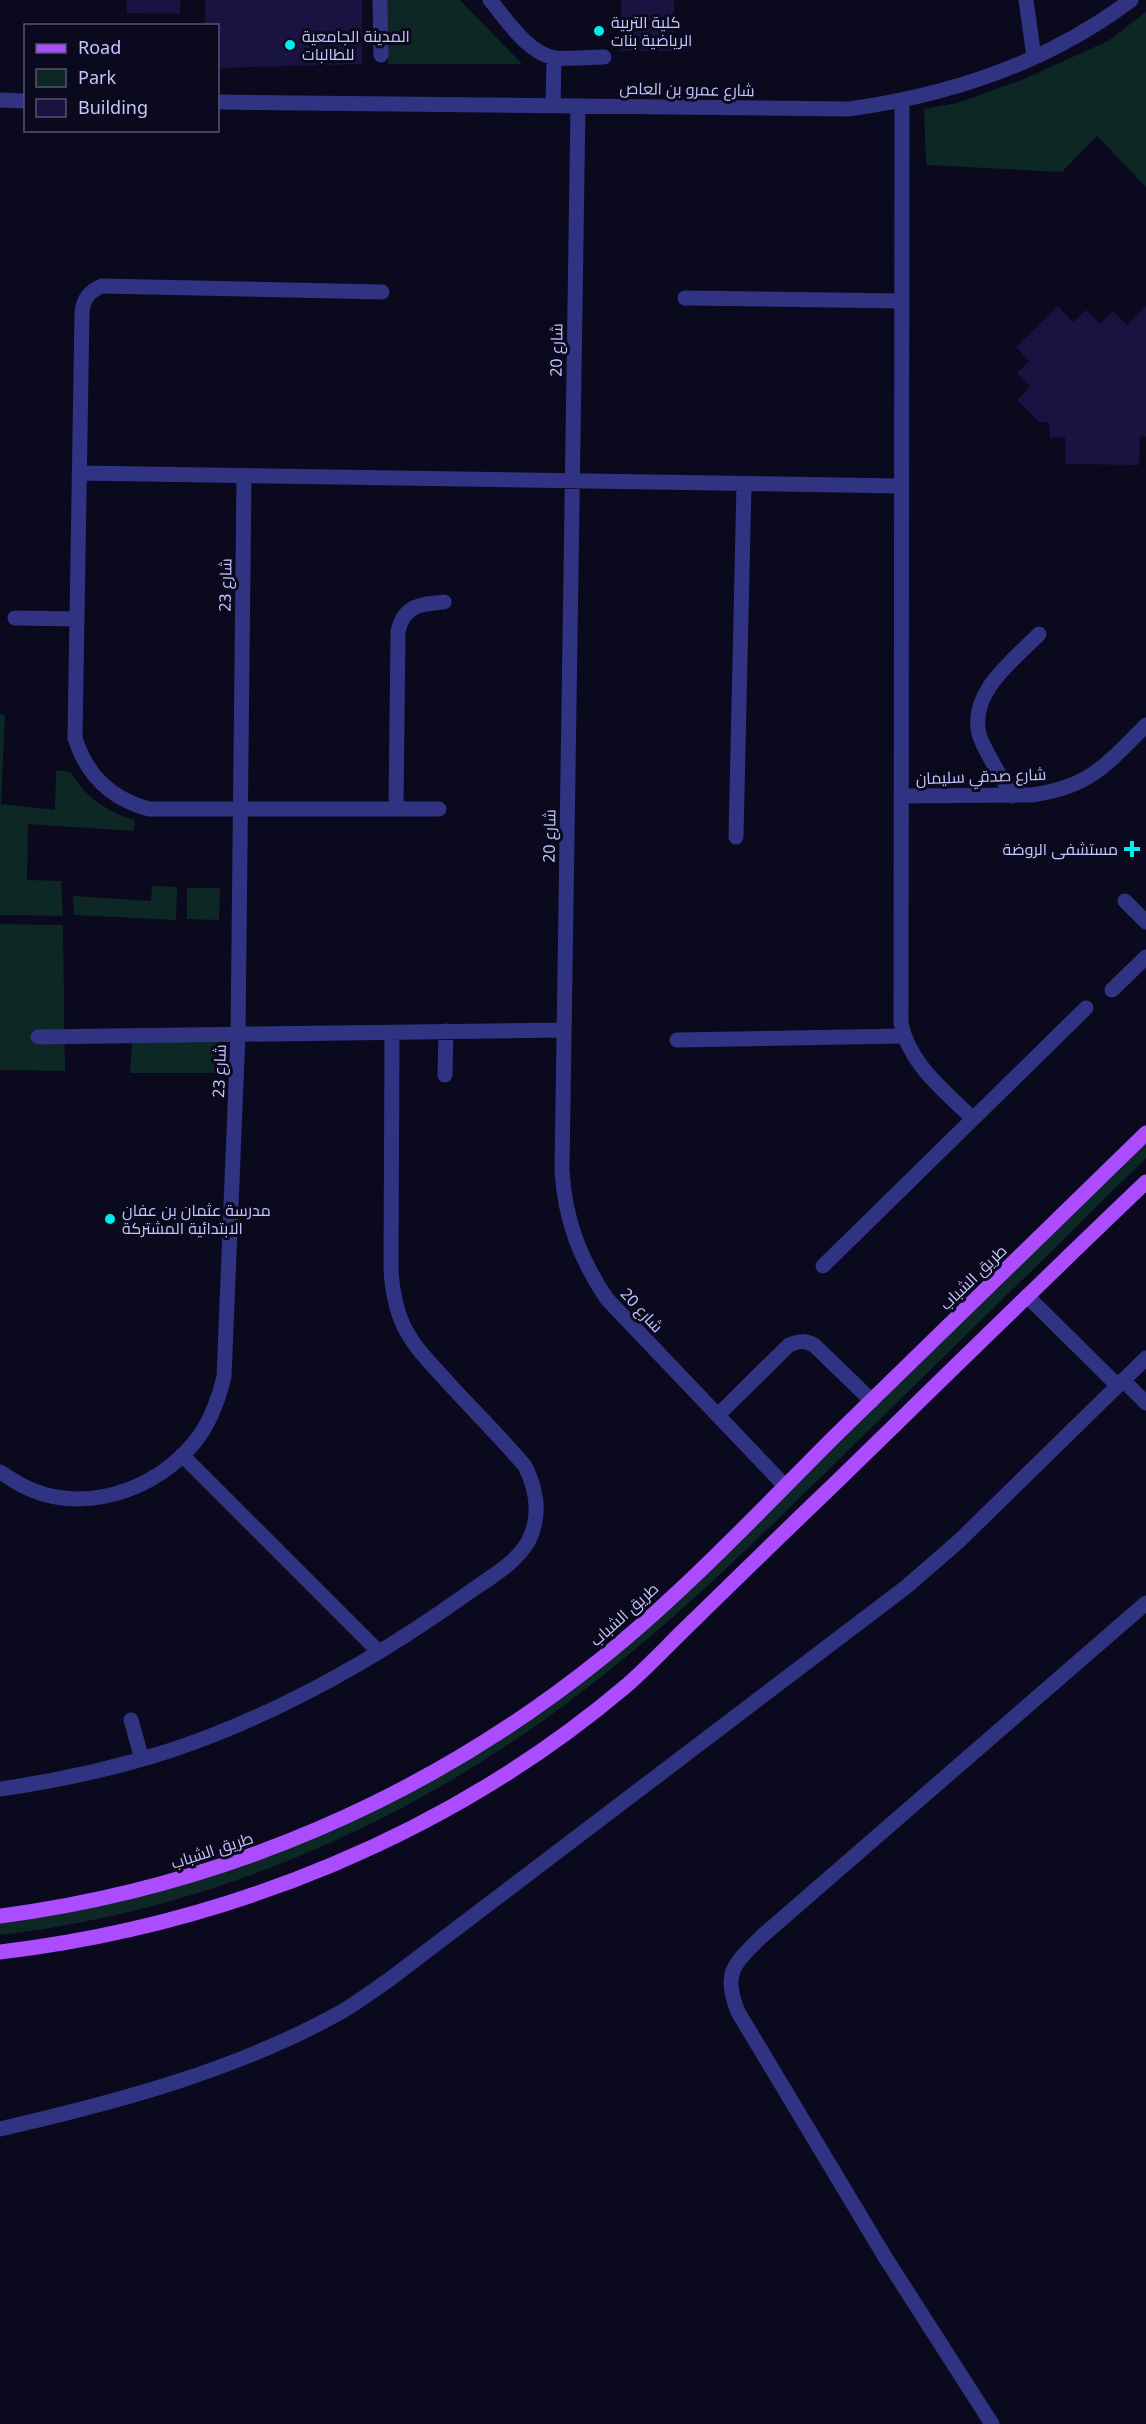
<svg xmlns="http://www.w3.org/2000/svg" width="1146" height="2424" font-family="'Noto Sans',Cairo,sans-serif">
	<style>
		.green { fill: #0c2724 }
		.building { fill: #181340 }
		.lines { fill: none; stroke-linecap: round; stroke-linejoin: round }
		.minor { stroke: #2f3381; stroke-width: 15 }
		.major { stroke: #ac4cff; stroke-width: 15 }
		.poi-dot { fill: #00edf0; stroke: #0b091d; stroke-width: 2 }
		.labels { text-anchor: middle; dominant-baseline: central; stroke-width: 6; stroke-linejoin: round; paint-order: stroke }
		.poi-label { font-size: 16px; fill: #c7c5ff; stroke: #0b091d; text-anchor: start }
		.street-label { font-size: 16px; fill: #c7c5ff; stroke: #0b091d }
	</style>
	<rect width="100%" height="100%" fill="#0b091d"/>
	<!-- green -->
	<path class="green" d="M387,0H460L522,64H388Z
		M1146,12V187L1097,136L1062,172L926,165L924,109L957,103L1024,79L1108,41Z
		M0,714L5,715L1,804L55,810L56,770L71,772C86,798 107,812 135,820L134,831L28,824L27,880L61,881L63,916L0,915Z
		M152,886L177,887L176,920L74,915L73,896L151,901Z
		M187,888H220L219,920L187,919Z
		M0,924L63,925L65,1071L0,1070Z
		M214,1039L220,1043L218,1073H130L132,1042Z
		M1146,1140V1158C1053,1250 960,1341 867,1432C784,1513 702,1596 611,1669C436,1811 225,1909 0,1935V1919L54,1913L330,1829L570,1685Z"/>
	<!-- building -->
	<path class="building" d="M127,0H181L180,14L127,13Z
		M205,0H362V64L218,68V26H205Z
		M621,0H674V51H621Z
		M1058,306L1073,322L1086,310L1100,324L1113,311L1127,325L1146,306V437L1140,436L1139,465L1065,464V437L1050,438L1049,422H1039L1017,400L1030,386L1017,373L1029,361L1016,347Z"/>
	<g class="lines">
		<!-- minor -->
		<path class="minor" d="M380,0L381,55
			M490,0C507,20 528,54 556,58C572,59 588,57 604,57
			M1026,0L1034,57
			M0,100L26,101
			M902,101L901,1023C909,1064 944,1090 973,1119
			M218,102L849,109C951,95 1049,62 1131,0
			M553,106L554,58
			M578,106L562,1171C565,1220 580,1259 607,1299L785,1486
			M382,292L102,286C89,291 83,299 82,313L75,738C87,776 111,799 149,809H439
			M685,298L902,301
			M79,473L901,486
			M15,618L77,619
			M901,796L1031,795C1090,787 1106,765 1146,725
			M1012,796C1003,779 984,751 979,734C969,692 1014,660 1039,634
			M396,809L398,631C404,605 421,604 444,602
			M736,837L744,484
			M1125,901L1146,922
			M1112,990L1146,957
			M38,1037L564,1030
			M677,1040L904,1036
			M445,1075L446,1031
			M823,1266L1086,1008
			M1027,1296L1117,1385
			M1123,1380L1146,1403
			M718,1415L789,1345C799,1341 804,1340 814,1345L872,1401
			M182,1455L379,1652
			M0,1472C10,1478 21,1486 32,1490C92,1515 167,1485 202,1432C213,1415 219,1397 224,1377L238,1034L244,476
			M131,1720L142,1759
			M0,1789C58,1781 116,1768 172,1750C279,1714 376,1659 468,1593C489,1578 516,1564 529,1540C541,1515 537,1490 525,1466C502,1439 477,1414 453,1388C415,1346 395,1331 391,1270L392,1032
			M0,2129C117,2102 235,2071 341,2012C358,2002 374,1990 390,1979L906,1587L959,1541L1146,1358
			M992,2424L885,2257L738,2012C722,1973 734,1964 761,1937L1146,1603"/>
		<!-- major -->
		<path class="major" d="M0,1916C221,1887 428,1798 602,1658C683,1593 760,1511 834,1437C938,1336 1042,1235 1146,1133
			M0,1952C227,1925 450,1835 626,1686C649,1666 670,1643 692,1622C736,1579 780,1536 825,1493C932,1389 1038,1285 1146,1182"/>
	</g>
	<!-- markers -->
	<g class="poi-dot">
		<circle cx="599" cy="31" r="6"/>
		<circle cx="290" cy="45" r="6"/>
		<path d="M1129 840h6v6h6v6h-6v6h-6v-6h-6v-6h6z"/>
		<circle cx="110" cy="1219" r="6"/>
	</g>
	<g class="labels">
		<!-- poi labels -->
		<g class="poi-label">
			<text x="611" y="22">كلية التربية<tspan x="611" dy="18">الرياضية بنات</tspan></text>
			<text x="302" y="36">المدينة الجامعية<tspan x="302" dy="18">للطالبات</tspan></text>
			<text x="1118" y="849" text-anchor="end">مستشفى الروضة</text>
			<text x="122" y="1210">مدرسة عثمان بن عفان<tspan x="122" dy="18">الابتدائية المشتركة</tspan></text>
		</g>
		<!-- street labels -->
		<g class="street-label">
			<text transform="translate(687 89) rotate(1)">شارع عمرو بن العاص</text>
			<text transform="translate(556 350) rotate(-89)">شارع 20</text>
			<text transform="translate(225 585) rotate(-89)">شارع 23</text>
			<text transform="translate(981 776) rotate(-2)">شارع صدقي سليمان</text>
			<text transform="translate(549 836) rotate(-89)">شارع 20</text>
			<text transform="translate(219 1071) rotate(-88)">شارع 23</text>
			<text transform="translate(973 1277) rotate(-44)">طريق الشباب</text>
			<text transform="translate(642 1310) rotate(47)">شارع 20</text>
			<text transform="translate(624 1614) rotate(-42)">طريق الشباب</text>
			<text transform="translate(212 1850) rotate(-18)">طريق الشباب</text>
		</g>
	</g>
	<!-- legend -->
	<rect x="24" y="24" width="195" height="108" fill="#0b091d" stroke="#565477" stroke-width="1.5"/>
	<rect x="36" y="44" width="30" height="9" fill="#ac4cff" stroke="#565477" stroke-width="1.5"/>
	<text x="78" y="54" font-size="18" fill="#c7c5ff">Road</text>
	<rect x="36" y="69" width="30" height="18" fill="#0c2724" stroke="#565477" stroke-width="1.5"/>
	<text x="78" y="84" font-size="18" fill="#c7c5ff">Park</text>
	<rect x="36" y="99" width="30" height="18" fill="#181340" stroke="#565477" stroke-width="1.5"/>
	<text x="78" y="114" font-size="18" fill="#c7c5ff">Building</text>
</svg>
